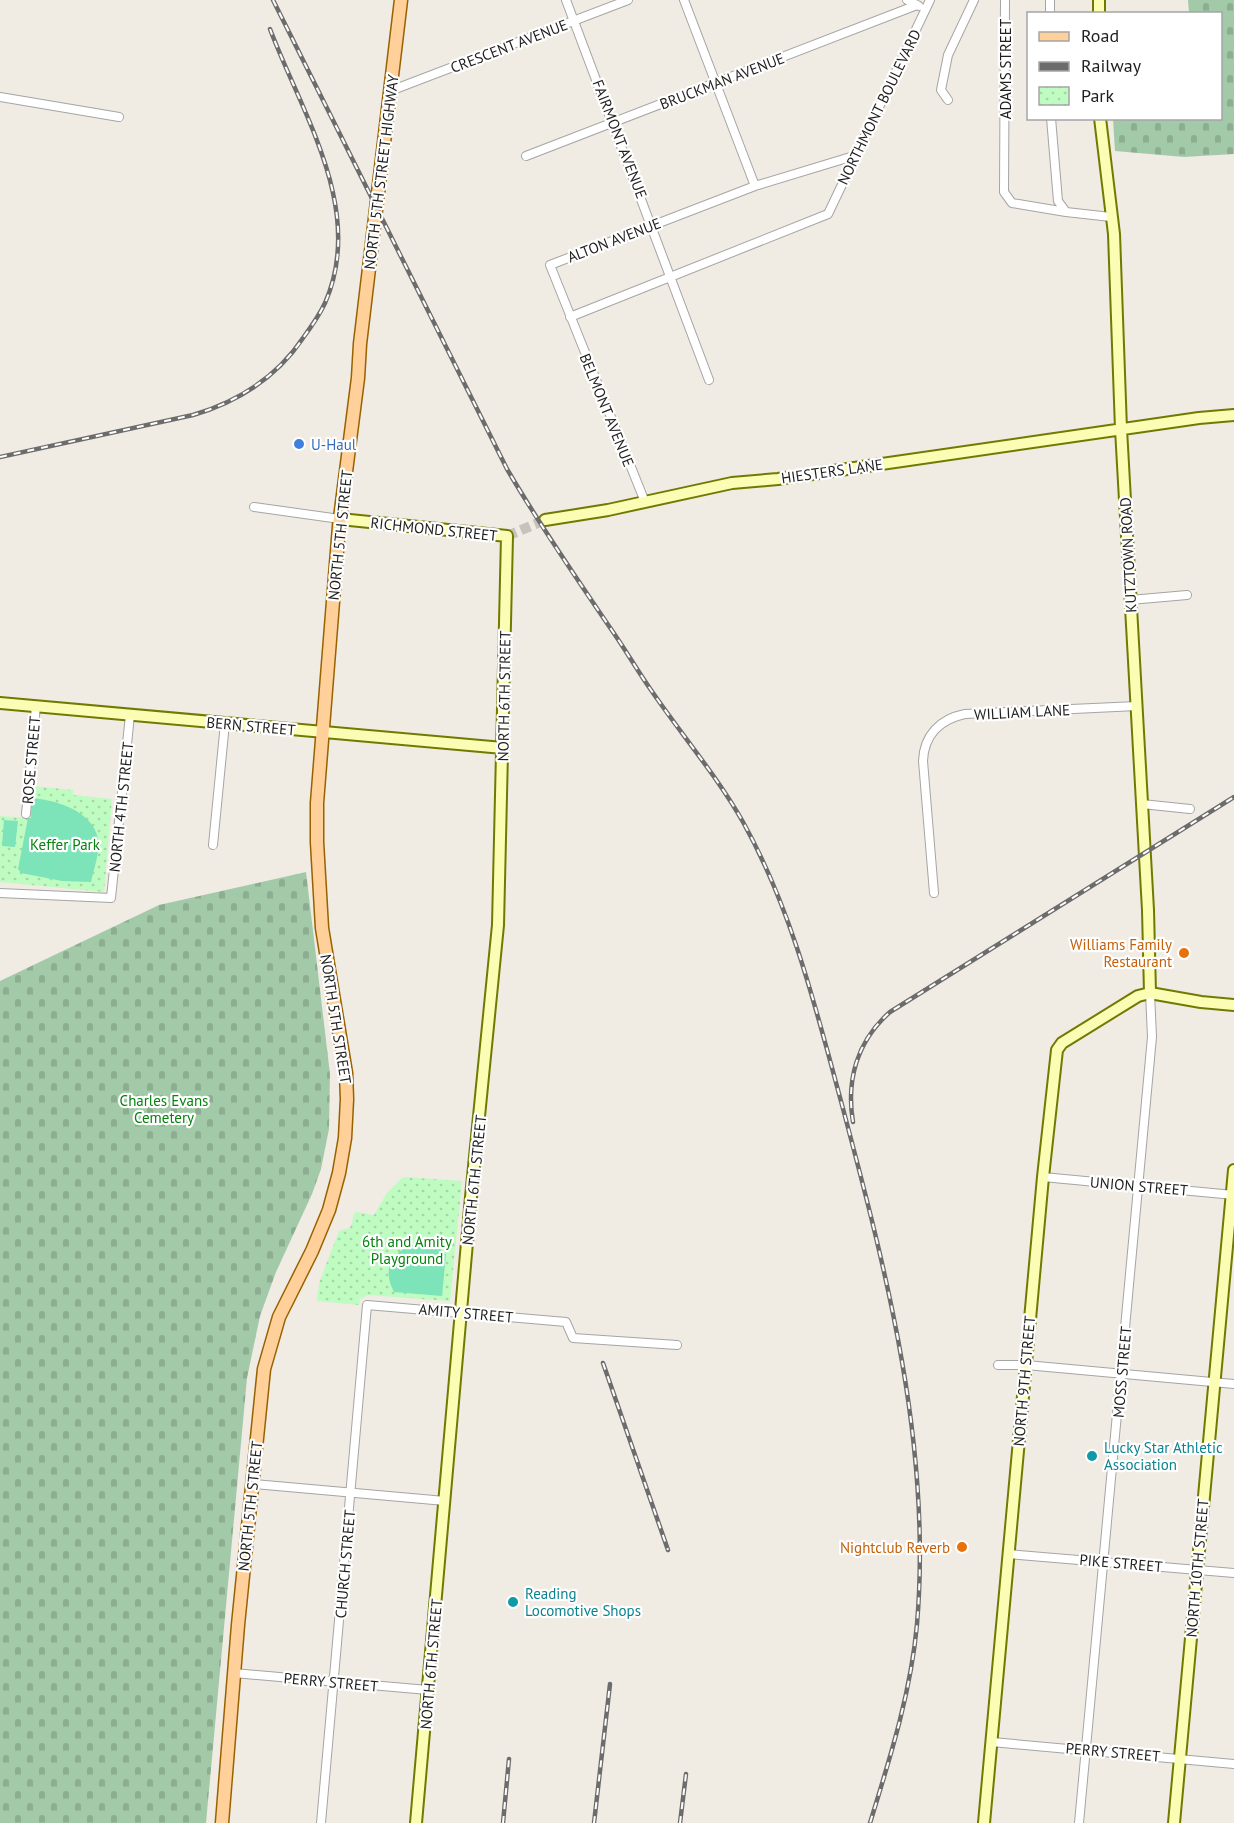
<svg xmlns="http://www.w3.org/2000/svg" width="1234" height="1823" font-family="'PT Sans',sans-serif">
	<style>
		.cemetery { fill: url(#cemetery-stones) }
		.park { fill: url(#park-dots) }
		.pitch { fill: #7de3b9 }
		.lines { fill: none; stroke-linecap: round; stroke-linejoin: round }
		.secondary-tunnel { stroke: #c6c2bc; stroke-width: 10; stroke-dasharray: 10 5; stroke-linecap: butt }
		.street-casing { stroke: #a5a5a5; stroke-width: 10 }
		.secondary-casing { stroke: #707a00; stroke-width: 14 }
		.primary-casing { stroke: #986200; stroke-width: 15 }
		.street { stroke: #fff; stroke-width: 8 }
		.secondary { stroke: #fbfdb4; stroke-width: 10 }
		.primary { stroke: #ffd099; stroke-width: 12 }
		.rail-casing { stroke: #6c6c6c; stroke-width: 4.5 }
		.rail { stroke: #fff; stroke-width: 2; stroke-dasharray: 7; stroke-linecap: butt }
		.shop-dot { fill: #3f7fe0; stroke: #fff; stroke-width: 2 }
		.food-dot { fill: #e8710a; stroke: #fff; stroke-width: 2 }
		.culture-dot { fill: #0f9aa8; stroke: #fff; stroke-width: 2 }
		.labels { text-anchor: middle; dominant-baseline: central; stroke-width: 4.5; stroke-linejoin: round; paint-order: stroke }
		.street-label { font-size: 15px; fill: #1e1e1e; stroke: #fff }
		.shop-label { font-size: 15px; fill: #366cbe; stroke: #fff; text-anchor: start }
		.park-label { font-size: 15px; fill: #05830d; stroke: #fff }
		.food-label { font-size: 15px; fill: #c56008; stroke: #fff; text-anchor: end }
		.culture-label { font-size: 15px; fill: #0d838f; stroke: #fff; text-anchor: start }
	</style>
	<defs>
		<pattern id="cemetery-stones" width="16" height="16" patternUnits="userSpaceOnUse" patternTransform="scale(1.5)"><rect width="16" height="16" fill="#a3caa8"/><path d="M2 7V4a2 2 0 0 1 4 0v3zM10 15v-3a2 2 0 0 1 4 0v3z" fill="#8cad90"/></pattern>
		<pattern id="park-dots" width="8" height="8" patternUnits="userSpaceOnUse" patternTransform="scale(1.5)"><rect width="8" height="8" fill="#befcc1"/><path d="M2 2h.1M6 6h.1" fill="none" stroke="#a3d8a5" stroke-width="1.8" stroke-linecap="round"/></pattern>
	</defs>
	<rect width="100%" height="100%" fill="#f0ebe3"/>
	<!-- cemetery -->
	<path class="cemetery" d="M1188,0H1234V154L1184,157L1115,151L1113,119L1220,118V14L1189,13Z
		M306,872L330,1074L329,1129L321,1169L312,1194L276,1272L260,1316L247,1378L206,1823H0V981L159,905Z"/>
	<!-- park -->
	<path class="park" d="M33,786L73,790V795L112,799L104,892L0,882V816L30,818Z
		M403,1177L462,1181L450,1301L368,1295L360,1299L359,1305L317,1301L319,1283L339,1231L350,1228L355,1212L374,1215L387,1193Z"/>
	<!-- pitch -->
	<path class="pitch" d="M32,798C56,800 93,811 98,839C100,853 94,868 91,882L62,881L21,873L18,869L28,818H31Z
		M4,820L18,821L15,847L2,846Z
		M422,1243L434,1244L446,1254L442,1296L394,1292C380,1267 395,1247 422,1243Z"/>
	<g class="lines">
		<!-- secondary-tunnel -->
		<path class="secondary-tunnel" d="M507,536L545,520"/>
		<!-- street casing -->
		<g class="street-casing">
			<path id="street" d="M566,0L709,380
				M684,0L755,186
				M907,0L919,6
				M1005,0L1004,192L1012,203L1066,212
				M1050,0V14
				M390,91L628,0
				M0,97L119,117
				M948,100L941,90L948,55L974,0
				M1051,118L1058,201L1066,212L1111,217
				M526,156L917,5
				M570,317L828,214L930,0
				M645,502L550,265L755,186L857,155
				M254,507L340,519
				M1130,600L1187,595
				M1142,804L1190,809
				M26,814L36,706
				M213,845L225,723
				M0,893L111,898L130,715
				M934,893L923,761C924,735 940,719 965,714L1137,706
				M1043,1177L1234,1195
				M998,1365H1026L1234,1384
				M254,1484L445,1501
				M1008,1554L1234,1573
				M234,1673L428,1690
				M992,1742L1234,1764
				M321,1823L367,1305L566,1322L573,1338L677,1345
				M1079,1823L1152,1037L1150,993"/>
		</g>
		<!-- secondary casing -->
		<g class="secondary-casing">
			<path id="secondary" d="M1099,0V14
				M1100,118L1114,234L1121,429L1148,910L1150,993
				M340,519L507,536L498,925L471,1197L416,1823
				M545,520L608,510L732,483L778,479L1199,418L1234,415
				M0,703L503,748
				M984,1823L1043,1177L1057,1050L1062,1043L1138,996L1150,993L1201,1002L1234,1005
				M1174,1823L1234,1170"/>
		</g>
		<!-- primary casing -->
		<g class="primary-casing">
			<path id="primary" d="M222,1823L238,1625L264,1369L279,1317L312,1251L329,1210L339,1173L345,1138L347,1099L346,1073L322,928L317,842V803L339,526L358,378L360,344L401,0"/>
		</g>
		<!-- street -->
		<use href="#street" class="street"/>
		<!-- secondary -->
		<use href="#secondary" class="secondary"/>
		<!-- primary -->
		<use href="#primary" class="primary"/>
		<!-- rail casing -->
		<g class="rail-casing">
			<path id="rail" d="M273,0L507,469C539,524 575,576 611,629C625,649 637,670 651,690C681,734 717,776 743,822C792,910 816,1009 842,1105C887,1274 932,1447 917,1624C911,1692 890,1758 870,1823
				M0,457L193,415C237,402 277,377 303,338C311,327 319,316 325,303C366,210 302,114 270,29
				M853,1122C846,1080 857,1041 890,1012L1234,797
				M603,1363L668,1550
				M503,1823L509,1759
				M594,1823L610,1684
				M680,1823L686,1774"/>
		</g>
		<!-- rail -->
		<use href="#rail" class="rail"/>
	</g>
	<!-- markers -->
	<circle class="shop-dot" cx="299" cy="444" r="6"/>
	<g class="food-dot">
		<circle cx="1184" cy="953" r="6"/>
		<circle cx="962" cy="1547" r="6"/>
	</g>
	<g class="culture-dot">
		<circle cx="1092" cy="1456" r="6"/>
		<circle cx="513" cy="1602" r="6"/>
	</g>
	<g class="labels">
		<!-- street labels -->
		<g class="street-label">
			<text transform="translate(509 46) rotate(-21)">CRESCENT AVENUE</text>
			<text transform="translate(1005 69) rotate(-90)">ADAMS STREET</text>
			<text transform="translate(722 81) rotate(-21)">BRUCKMAN AVENUE</text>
			<text transform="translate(879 107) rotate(-64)">NORTHMONT BOULEVARD</text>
			<text transform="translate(620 139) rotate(69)">FAIRMONT AVENUE</text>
			<text transform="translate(381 172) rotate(-83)">NORTH 5TH STREET HIGHWAY</text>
			<text transform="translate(614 240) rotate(-21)">ALTON AVENUE</text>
			<text transform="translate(607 410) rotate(68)">BELMONT AVENUE</text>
			<text transform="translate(832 471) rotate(-8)">HIESTERS LANE</text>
			<text transform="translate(434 529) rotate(6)">RICHMOND STREET</text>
			<text transform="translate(340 535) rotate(-84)">NORTH 5TH STREET</text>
			<text transform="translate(1128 555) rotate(-93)">KUTZTOWN ROAD</text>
			<text transform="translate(504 696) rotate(-89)">NORTH 6TH STREET</text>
			<text transform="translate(1022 712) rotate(-3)">WILLIAM LANE</text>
			<text transform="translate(251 726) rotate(5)">BERN STREET</text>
			<text transform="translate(31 760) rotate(-85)">ROSE STREET</text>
			<text transform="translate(121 807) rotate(-84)">NORTH 4TH STREET</text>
			<text transform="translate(336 1019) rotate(81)">NORTH 5TH STREET</text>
			<text transform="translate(474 1180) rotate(-84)">NORTH 6TH STREET</text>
			<text transform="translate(1139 1186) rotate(5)">UNION STREET</text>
			<text transform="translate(466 1313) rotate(5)">AMITY STREET</text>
			<text transform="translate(1122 1372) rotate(-85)">MOSS STREET</text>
			<text transform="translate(1024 1381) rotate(-85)">NORTH 9TH STREET</text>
			<text transform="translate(250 1506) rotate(-84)">NORTH 5TH STREET</text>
			<text transform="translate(1121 1563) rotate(5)">PIKE STREET</text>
			<text transform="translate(345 1564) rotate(-85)">CHURCH STREET</text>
			<text transform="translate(1197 1568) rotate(-85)">NORTH 10TH STREET</text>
			<text transform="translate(431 1664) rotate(-85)">NORTH 6TH STREET</text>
			<text transform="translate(331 1682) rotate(5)">PERRY STREET</text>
			<text transform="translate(1113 1752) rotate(5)">PERRY STREET</text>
		</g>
		<!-- shop labels -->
		<g class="shop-label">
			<text x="311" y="444">U-Haul</text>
		</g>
		<!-- park labels -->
		<g class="park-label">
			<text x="65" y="844">Keffer Park</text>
			<text x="164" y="1100">Charles Evans<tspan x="164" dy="17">Cemetery</tspan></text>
			<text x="407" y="1241">6th and Amity<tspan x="407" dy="17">Playground</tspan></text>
		</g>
		<!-- food labels -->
		<g class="food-label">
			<text x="1172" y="944">Williams Family<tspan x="1172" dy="17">Restaurant</tspan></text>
			<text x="950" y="1547">Nightclub Reverb</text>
		</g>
		<!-- culture labels -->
		<g class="culture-label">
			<text x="1104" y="1447">Lucky Star Athletic<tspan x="1104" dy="17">Association</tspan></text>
			<text x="525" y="1593">Reading<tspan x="525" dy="17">Locomotive Shops</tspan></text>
		</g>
	</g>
	<!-- legend -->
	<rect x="1027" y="12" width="195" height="108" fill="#ffffff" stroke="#a5a5a5" stroke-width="1.5"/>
	<rect x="1039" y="32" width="30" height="9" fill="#ffd099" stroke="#a5a5a5" stroke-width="1.5"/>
	<text x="1081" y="42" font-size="18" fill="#1e1e1e">Road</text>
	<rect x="1039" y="62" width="30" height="9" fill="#6c6c6c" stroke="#a5a5a5" stroke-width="1.5"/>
	<text x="1081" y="72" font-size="18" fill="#1e1e1e">Railway</text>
	<rect x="1039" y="87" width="30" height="18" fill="url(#park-dots)" stroke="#a5a5a5" stroke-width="1.5"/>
	<text x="1081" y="102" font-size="18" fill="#1e1e1e">Park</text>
</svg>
